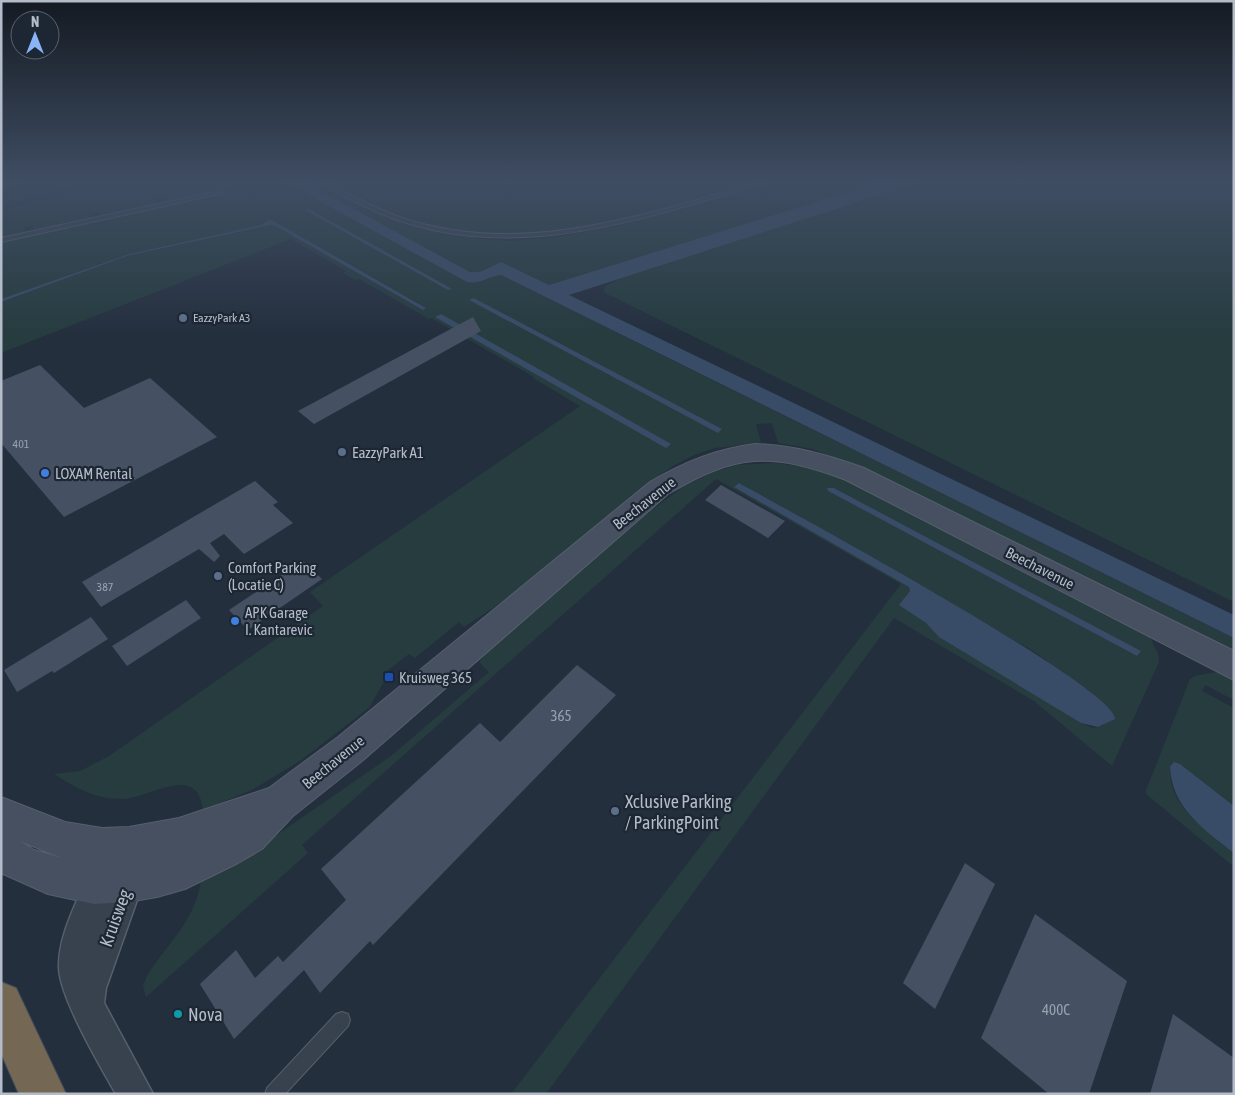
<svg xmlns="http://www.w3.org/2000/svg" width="1235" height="1095" font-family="'Asap Condensed',sans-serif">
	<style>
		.green { fill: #263c3f; fill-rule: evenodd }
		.water { fill: #394c67 }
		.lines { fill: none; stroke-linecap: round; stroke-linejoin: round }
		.stream { fill: #394c67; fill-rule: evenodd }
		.building { fill: #455162 }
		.lane-casing { stroke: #565f6c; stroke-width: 2 }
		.street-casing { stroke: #565f6c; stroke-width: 3 }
		.secondary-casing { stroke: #565f6c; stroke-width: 2 }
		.highway-casing { stroke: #434c59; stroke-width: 2 }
		.lane { fill: #38414e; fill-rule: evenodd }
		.street { fill: #38414e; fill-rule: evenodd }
		.secondary { fill: #465061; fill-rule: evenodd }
		.highway { fill: #746855; fill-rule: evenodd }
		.service-dot { fill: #5c6f8a; stroke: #1d2633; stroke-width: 2 }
		.shop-dot { fill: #3f7fe0; stroke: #1d2633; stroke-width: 2 }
		.transit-dot { fill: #1a4fb4; stroke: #1d2633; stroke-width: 2 }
		.culture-dot { fill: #0f9aa8; stroke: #1d2633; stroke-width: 2 }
		.labels { text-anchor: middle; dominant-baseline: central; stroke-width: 4.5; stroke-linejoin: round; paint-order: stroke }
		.far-poi-label { font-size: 12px; fill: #b4bcc9; stroke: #1d2633; text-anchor: start }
		.number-label { font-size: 12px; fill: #98a1af }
		.poi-label { font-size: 15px; fill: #b4bcc9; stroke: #1d2633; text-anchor: start }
		.street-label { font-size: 15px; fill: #b4bcc9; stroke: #1d2633 }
		.near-number-label { font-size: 15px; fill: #98a1af }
		.near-poi-label { font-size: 18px; fill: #b4bcc9; stroke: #1d2633; text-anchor: start }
		.near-street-label { font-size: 18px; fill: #b4bcc9; stroke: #1d2633 }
	</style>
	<rect width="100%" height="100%" fill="#242f3e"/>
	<!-- green -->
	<path class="green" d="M20,182H89L1,208V187Z
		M95,182H285L470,283C481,281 490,276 500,275L1234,638V656L870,472L812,449L778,443L772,423L756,424L761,443L715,448L694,455L673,466L645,486L527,586L464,627L459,622L415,658L409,654L383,674L388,679L383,683L370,707L300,761L252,790L203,810C197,761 150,799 121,799C95,799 76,788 54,774L80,771L109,756L323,606L310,592L580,406L533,378L534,377L431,318L429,319L359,279L356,280L343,273L346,271L291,239L1,353V302L127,256L269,226L277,227L423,310L425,307L274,221L261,225L129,254L1,299V241L226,192L221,186L215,188L217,192L164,203L161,199L155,200L156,205L100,217L99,212L90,213L92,219L33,231V225L24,227V233L1,238V210ZM474,298L721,429V430L718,432L470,300Z
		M304,182H318L386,217L407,224L473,238L510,241L558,237L617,226L771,182H880L549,285L501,262L481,272H470Z
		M331,182H753C620,220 498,268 364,199C353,194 341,189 331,182Z
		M920,182H1234V602L605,293L603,290L606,286L622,278Z
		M773,463C842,468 903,507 962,537C1024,569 1086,601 1148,633L1158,654L1159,662L1112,766L1034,701L894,618L546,1094H511L901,584L716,479L302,845L308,853L146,997L143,986L147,976C168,942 196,921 201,879L258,848L391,756L489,672L479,662L498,640L636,522L684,486L716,471L737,465ZM739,483L1033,651L1046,660L1104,725L1093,728L1081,723L930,626L900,605L910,591V588L906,585L735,487ZM834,488L1140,651L1137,656L828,491L827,489Z
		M1221,671L1234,677V700L1205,685L1202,691L1234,708V806L1180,764L1171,763C1163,802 1208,833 1234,853V867L1145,793L1190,679L1195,676Z"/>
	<!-- water -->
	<path class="water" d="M285,182H304L470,272H480L501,262L549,285L880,182H920L569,295L1234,615V638L501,275C489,276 479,285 467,282Z
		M270,219L426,308L423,310L277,227L271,225L127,256L1,302V299L129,254L261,225Z
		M474,298L722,429L718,433L469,300Z
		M441,314L671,444L666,448L435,317Z
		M739,483C782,507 1117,688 1115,719L1098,727L1081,723L939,637L926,623L899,605L910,591L909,587L734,487Z
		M827,488H834L1141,651L1137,656L828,491Z
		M1174,762L1180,764L1234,806V853C1204,830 1171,807 1170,766Z"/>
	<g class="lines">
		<!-- stream -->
		<path class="stream" d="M307,209H309L452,289L448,290L307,211Z"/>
	</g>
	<!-- building -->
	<path class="building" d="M473,317L481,331L314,424L298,411Z
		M40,365L84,408L150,378L217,437L64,517L1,443V381Z
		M255,481L278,502L273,505L293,523L244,554L224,534L210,543L220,556L214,562L199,549L101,607L82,582Z
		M721,485L785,521L768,538L705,500Z
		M303,561L322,579L248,630L229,610Z
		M186,600L201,618L127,666L112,646Z
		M91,617L108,639L54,673L52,671L17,692L4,670Z
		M577,665L616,695L373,945L370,941L320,993L304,970L234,1039L200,984L236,950L255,978L278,956L283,962L346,900L321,869L480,723L500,742Z
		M965,863L995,884L935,1009L903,983Z
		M1035,914L1127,981L1089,1094H1049L981,1038Z
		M1173,1014L1234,1058V1094H1150Z"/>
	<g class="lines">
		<!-- lane casing -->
		<g class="lane-casing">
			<path id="lane" d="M8,182H18L1,187V183Z
				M321,182H328C352,195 376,209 403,218C522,258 643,215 758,182H766C759,186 749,188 741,190C724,195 707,200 690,205C582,237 470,258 364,206C350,199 333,192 321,182Z
				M219,186L222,188L223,193L1,242V238L218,191L216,188Z
				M342,1012L348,1014L350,1020L348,1026L285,1094H265L267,1088L336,1014Z"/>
		</g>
		<!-- street casing -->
		<g class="street-casing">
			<path id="street" d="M128,860L139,864L143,875V883L106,988L104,1003L153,1094H116C100,1066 60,998 59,968C58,936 77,902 89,873L94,868L105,864L116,869L117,864Z"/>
		</g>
		<!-- secondary casing -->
		<g class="secondary-casing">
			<path id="secondary" d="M755,444C793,445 828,455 864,468L1234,651V680L846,480C771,452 737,453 668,494L362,761L293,816L262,849L238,863L185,889L157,897L128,902L94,904L48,894L1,873V797L65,822L102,828L129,827L179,818L269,788L338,737L650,482C684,462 716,449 755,444ZM20,841L62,858L34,850Z"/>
		</g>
		<!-- highway casing -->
		<g class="highway-casing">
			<path id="highway" d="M1,982L16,988L66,1094H19L1,1053Z"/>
		</g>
		<!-- lane -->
		<use href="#lane" class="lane"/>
		<!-- street -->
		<use href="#street" class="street"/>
		<!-- secondary -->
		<use href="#secondary" class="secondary"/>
		<!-- highway -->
		<use href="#highway" class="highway"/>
	</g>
	<!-- sky -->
	<linearGradient id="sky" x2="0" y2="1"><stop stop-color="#141a22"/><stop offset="0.54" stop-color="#3f4d63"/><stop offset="1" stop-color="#3f4d63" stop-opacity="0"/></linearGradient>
	<rect width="1235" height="335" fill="url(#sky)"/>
	<!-- markers -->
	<g class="service-dot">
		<circle cx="183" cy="318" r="5"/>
		<circle cx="342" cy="452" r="5"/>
		<circle cx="218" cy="576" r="5"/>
		<circle cx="615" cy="811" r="5"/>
	</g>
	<g class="shop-dot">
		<circle cx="45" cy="473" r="5"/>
		<circle cx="235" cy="621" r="5"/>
	</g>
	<rect class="transit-dot" x="384" y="672" width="10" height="10" rx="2.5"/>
	<circle class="culture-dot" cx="178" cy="1014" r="5"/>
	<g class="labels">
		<!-- far-poi labels -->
		<g class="far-poi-label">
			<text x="193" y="318">EazzyPark A3</text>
		</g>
		<!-- number labels -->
		<g class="number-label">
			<text x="21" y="444">401</text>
			<text x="105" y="587">387</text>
		</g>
		<!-- poi labels -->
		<g class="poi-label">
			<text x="352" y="452">EazzyPark A1</text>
			<text x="55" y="473">LOXAM Rental</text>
			<text x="228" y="567">Comfort Parking<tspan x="228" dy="17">(Locatie C)</tspan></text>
			<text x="245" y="612">APK Garage<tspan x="245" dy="17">I. Kantarevic</tspan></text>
			<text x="399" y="677">Kruisweg 365</text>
		</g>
		<!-- street labels -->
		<g class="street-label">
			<text transform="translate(644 503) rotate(-38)">Beechavenue</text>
			<text transform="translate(1040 568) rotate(27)">Beechavenue</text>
			<text transform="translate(333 762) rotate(-39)">Beechavenue</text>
		</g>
		<!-- near-number labels -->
		<g class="near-number-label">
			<text x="561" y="715">365</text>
			<text x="1056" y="1009">400C</text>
		</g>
		<!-- near-poi labels -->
		<g class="near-poi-label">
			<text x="625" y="801">Xclusive Parking<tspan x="625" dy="21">/ ParkingPoint</tspan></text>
			<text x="188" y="1014">Nova</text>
		</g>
		<!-- near-street labels -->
		<g class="near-street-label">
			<text transform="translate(115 918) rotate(-70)">Kruisweg</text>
		</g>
	</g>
	<!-- border -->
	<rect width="1235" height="1095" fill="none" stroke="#b4bcc9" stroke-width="5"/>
	<!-- north arrow -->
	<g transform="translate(35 35)"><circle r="24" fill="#1d2633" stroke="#59626f"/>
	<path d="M0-4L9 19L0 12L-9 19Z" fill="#8ab4f8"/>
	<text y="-8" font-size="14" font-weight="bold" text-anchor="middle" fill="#b4bcc9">N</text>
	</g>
</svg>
